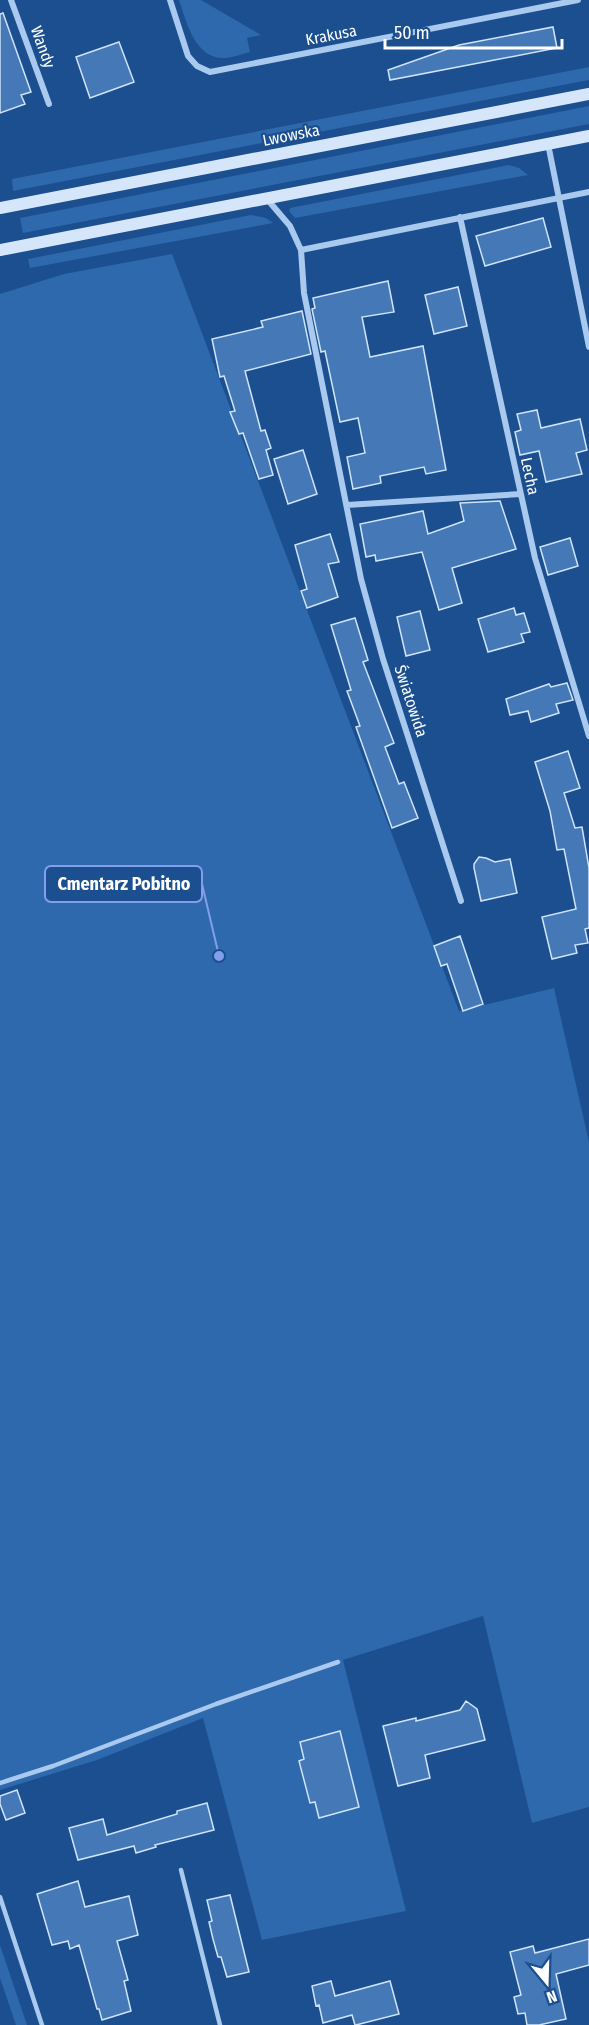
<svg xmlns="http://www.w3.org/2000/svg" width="589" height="2025" font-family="'Fira Sans Condensed',sans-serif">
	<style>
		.green { fill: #2e69ad }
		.building { fill: #4478b7; stroke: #cfe3fa; stroke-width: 1.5 }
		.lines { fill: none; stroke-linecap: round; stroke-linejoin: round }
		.service { stroke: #a9c9ee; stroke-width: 4.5 }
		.minor { stroke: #a9c9ee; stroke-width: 6 }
		.secondary { stroke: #d6e6fa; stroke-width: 12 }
		.labels { text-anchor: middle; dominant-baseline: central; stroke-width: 4.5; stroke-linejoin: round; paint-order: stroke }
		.street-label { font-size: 16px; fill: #fff; stroke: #1b4f8f }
		.leader { fill: none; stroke: #839eea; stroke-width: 2 }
		.callout-dot { fill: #839eea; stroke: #1b4f8f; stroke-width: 2 }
		.callout { fill: #1b4f8f; stroke: #839eea; stroke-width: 2 }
		.callout-label { font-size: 18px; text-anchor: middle; font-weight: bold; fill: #fff }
	</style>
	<rect width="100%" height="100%" fill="#1b4f8f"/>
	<!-- green -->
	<path class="green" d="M179,0H201L261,35L247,38L250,52C242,54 234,57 226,58C195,60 187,23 179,0Z
		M589,67V80L13,191L12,179Z
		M589,106V124L23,233L20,218Z
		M509,165L519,168L528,175L295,218L289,211L290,208Z
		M251,215L266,218L273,223L30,268L28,259Z
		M172,254L459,1011L554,988L589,1142V1807L532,1823L483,1616L343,1660L406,1911L262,1940L203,1718L97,1760L0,1790V294L64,274Z
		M0,1945L27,2025H16L0,1978Z"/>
	<!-- building -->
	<path class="building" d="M3,13L31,92L21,95L25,104L0,113V14Z
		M553,27L557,48L390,80L388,70L459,45Z
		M119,42L134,82L90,98L76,57Z
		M543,218L551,247L485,266L476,236Z
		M388,281L394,312L362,317L370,357L423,346L446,470L426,474L424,467L380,476L381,483L353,489L347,457L365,453L358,418L340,422L325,351L321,352L312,309L315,308L313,298Z
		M458,287L467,326L434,334L425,295Z
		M302,311L311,354L245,371L261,431L265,430L271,448L266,450L273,475L259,479L243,433L239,434L230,412L235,411L224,376L220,377L212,339L263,327L261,321Z
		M537,410L541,428L580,419L587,450L576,453L582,474L546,482L539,451L520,455L515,432L521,430L517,414Z
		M303,450L317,494L288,504L274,459Z
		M500,501L516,549L452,568L462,603L439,610L422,552L376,561L375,555L366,557L360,524L423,511L428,534L464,521L460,503Z
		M330,534L339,562L328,564L338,597L307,608L301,591L307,589L295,545Z
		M570,538L578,566L548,575L540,547Z
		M514,608L516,615L524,613L530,632L521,634L524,642L488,652L478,619Z
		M420,611L430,650L406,656L397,617Z
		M355,618L368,660L363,662L394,743L385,747L399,784L404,782L418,818L392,828L356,727L360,726L347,691L351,690L331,625Z
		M567,683L573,700L556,704L559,713L531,722L528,711L510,715L506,699L549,684L551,687Z
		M568,751L580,788L564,793L575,828L582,827L589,868V928L585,929L588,943L575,945L577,953L552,959L542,917L576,909L564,849L557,850L550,811L535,762Z
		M479,857L486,858L495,862L510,859L517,893L481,901L474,868V864Z
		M460,936L483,1004L463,1011L447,964L441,966L434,946Z
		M466,1701L477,1709L485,1740L425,1755L430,1778L398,1786L383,1726L416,1718V1721L460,1710Z
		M340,1731L359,1807L319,1818L315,1802L310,1803L299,1761L304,1759L300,1742Z
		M17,1790L25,1813L6,1820L0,1804V1796Z
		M207,1803L214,1830L155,1845L156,1847L136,1853L134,1846L78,1860L69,1828L103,1819L107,1835L177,1814V1811Z
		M78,1881L85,1907L129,1896L138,1935L117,1941L128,1980L124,1981L131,2011L102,2020L99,2009H97L79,1945L70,1949L68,1941L52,1945L37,1894Z
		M230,1895L249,1972L227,1977L221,1957H218L213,1939L209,1922L212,1921L207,1900Z
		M589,1939V1965L556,1974L566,2019L539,2025H527L525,2013L518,2014L514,1997L521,1995L510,1952L533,1946L535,1953Z
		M331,1981L335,1996L390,1981L399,2014L356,2025H355L352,2015L323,2023L319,2005L316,2006L312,1986Z"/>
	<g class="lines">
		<!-- service -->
		<path class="service" d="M0,1783L53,1766L216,1704L338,1662
			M181,1870L220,2025
			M0,1897L42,2025"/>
		<!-- minor -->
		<path class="minor" d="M11,0L49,104
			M170,0L188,56L197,66L210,72L578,0
			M548,144L589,347
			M267,199L290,226L301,250L304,293L361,579L383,659L461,901
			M460,217L535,558L589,736
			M301,250L589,192
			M347,505L520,494"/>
		<!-- secondary -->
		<path class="secondary" d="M0,208L589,94
			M0,250L589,136"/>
	</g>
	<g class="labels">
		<!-- street labels -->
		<g class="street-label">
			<text transform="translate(331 35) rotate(-11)">Krakusa</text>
			<text transform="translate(43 47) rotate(70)">Wandy</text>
			<text transform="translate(291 135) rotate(-11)">Lwowska</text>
			<text transform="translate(530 476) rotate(78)">Lecha</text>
			<text transform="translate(411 701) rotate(72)">Światowida</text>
		</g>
	</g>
	<!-- callouts -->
	<path class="leader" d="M219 956L202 884"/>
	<circle class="callout-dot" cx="219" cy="956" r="6"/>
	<rect class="callout" x="45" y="866" width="157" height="36" rx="6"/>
	<g class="callout-label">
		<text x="124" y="890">Cmentarz Pobitno</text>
	</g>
	<!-- north arrow -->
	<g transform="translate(547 1983) rotate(161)" stroke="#1b4f8f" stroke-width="4.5" paint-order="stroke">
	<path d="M0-4.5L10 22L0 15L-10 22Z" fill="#ffffff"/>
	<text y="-9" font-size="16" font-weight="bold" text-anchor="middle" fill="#ffffff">N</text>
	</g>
	<!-- scale -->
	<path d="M385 39v9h177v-9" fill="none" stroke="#ffffff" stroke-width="3"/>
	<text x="394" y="39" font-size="18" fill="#ffffff" stroke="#1b4f8f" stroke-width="4.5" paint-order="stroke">50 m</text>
</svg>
